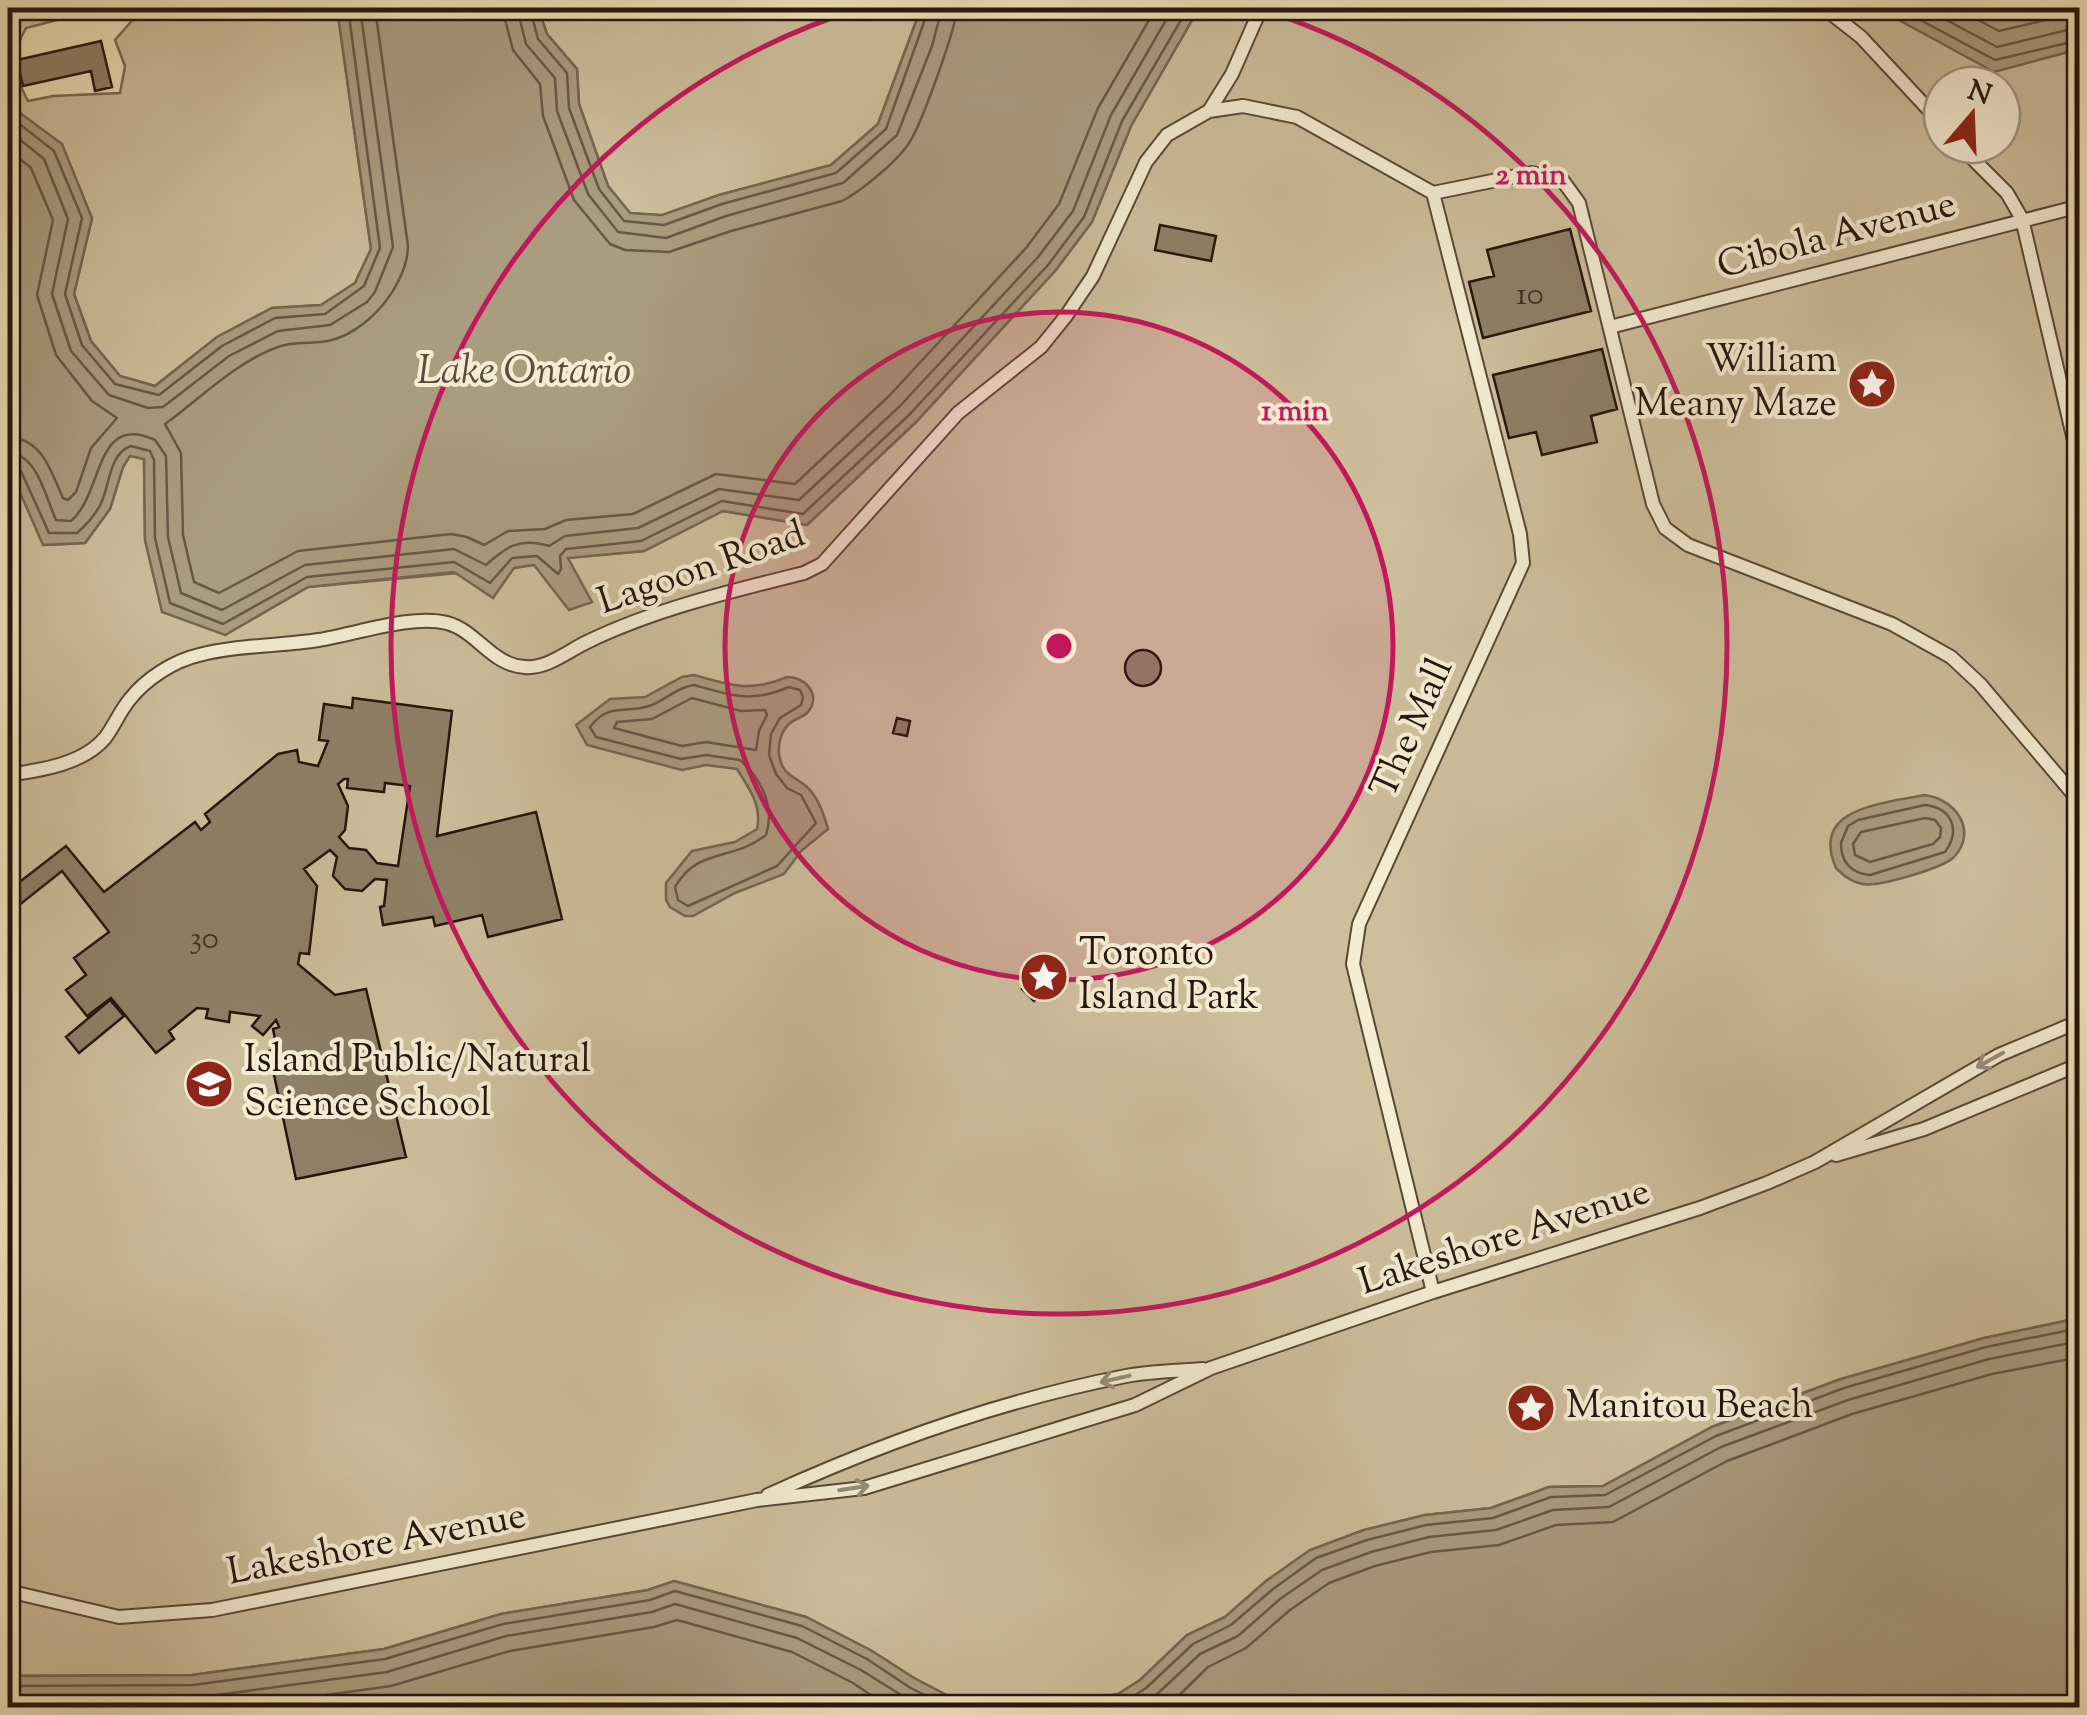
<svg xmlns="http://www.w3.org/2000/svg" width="2087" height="1715" font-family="'Sorts Mill Goudy',serif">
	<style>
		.green { fill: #cdbe9c; stroke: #796a54; stroke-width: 2.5; fill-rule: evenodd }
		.water { fill: #aa9c7f; stroke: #756651; stroke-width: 2.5 }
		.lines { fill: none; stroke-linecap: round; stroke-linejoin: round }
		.shore { stroke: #685846; stroke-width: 2.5 }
		.building { fill: #8e7f66; stroke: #25150d; stroke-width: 2.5; fill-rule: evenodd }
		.lane-casing { stroke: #584838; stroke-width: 16 }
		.lane { stroke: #f5ecd2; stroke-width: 12 }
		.oneway { stroke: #978b79 }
		.ring { fill: none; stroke: #c2185b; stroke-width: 5 }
		.labels { text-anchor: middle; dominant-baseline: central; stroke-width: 8; stroke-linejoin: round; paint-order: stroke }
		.number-label { font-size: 32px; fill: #3f3023 }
		.street-label { font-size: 38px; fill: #25150d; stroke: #f5ecd2 }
		.poi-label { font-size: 38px; fill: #25150d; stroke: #f5ecd2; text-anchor: start }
		.water-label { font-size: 40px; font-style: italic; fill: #5a4b3b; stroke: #f5ecd2 }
		.centre { fill: #c2185b; stroke: #f5ecd2; stroke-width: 5 }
		.ring-label { font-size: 30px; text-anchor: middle; font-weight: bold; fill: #c2185b; stroke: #f5ecd2; stroke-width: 8; stroke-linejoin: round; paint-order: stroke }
	</style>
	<rect width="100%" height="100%" fill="#efe1b9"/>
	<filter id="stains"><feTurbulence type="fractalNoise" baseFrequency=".002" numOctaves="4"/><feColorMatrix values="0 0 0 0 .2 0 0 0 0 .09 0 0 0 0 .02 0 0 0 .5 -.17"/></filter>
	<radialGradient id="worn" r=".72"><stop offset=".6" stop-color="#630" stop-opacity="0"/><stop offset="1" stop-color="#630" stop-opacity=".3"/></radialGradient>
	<!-- green -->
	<path class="green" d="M8,8H104L26,28C9,59 12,71 28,101L53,96L120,93L125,66L115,40L143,8H337L371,249L355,283L321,305L272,308L217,337L155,386L120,376L91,341L74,294L92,218L8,104Z
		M538,8H921L878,124L831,165L719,195L662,216L630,213L608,186L579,104L577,69L547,34Z
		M1199,8H1877L1994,71L2079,49V1318L1984,1338L1841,1379L1712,1427L1603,1486L1549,1487L1491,1508L1425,1515L1364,1530L1310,1550L1266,1581L1225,1617L1187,1635L1140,1680L1118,1694L1066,1705L1000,1708L958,1701L914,1678L872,1651L806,1617L674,1581L648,1590L501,1614L384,1649L192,1675L8,1676V466L44,545L85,543L110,509L123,467L130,455L144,459L145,539L153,572L225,635L308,587L514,568L567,558L644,551L723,511L807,525L916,422L1055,271L1092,222L1131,126ZM1942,85H2002V145H1942Z"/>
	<!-- water -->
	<path class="water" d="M337,8H538L547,34L577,69L579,104L608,186L630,213L662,215L719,195L831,165L878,124L921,8H1199L1131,126L1092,222L1055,271L916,422L807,525L723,511L644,551L568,558L592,602L569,610L534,565L514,568L493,598L454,572L308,587L225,635L162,612L145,540L144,459L130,456L123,467L110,509L85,543L43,545L8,465V104L62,144L92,218L74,294L91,341L120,376L155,386L217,337L272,308L321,305L355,283L371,249Z
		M1877,8H2079V49L1994,72Z
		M694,675C731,685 749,693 787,677C805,676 823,696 807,713C802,718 793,719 788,725C781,732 778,744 779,754C782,777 796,776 808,788C819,799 824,815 828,829L801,851L784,874L735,893L693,916H685L670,907L666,900V883L692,851L735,842L757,829C762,805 750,790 737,769L706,765L682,770L587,745L576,725L610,699L645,697L682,677Z
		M1924,795C1954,798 1979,830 1954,857C1943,868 1879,887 1863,884C1851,882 1844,876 1836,868C1809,807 1884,804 1924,795Z
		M2079,1318V1707H1033L1118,1694L1140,1680L1187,1635L1225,1617L1266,1581L1310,1550L1364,1530L1425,1515L1491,1508L1549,1487L1603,1486L1712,1427L1841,1379L1984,1338Z
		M674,1581L806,1617L872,1651L914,1678L958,1701L1000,1707H8V1676L192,1675L384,1649L501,1614L648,1590Z"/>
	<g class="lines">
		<!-- shore -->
		<path class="shore" d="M375,8L408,246C407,286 367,333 328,341C313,344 296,341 281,346C238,360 201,398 165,424L181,453L183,535L194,582L219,593L298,551L451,534L467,537L484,545L508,531L545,529L566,520L633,514L716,474L795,484L889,396L1026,248L1059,204L1098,108L1156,8
			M502,8L513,50L540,84L543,116L574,200L610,244L625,250L669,252L731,231L842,201C860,192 895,163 907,146C920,130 956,28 957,8
			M517,8L526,44L555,78L557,111L588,194L618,232L666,238L726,216L843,183L897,135L932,46L942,8
			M530,8L538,39L567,73L569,108L599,189L624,221L664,225L722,204L836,173L886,129L929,8
			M1898,8L1995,60L2080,40
			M1924,8L1997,47L2080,27
			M1955,8L1999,31L2080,12
			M8,115L54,151L82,218L65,294L82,345L115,384L159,395L222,346L275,318L325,314L364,286L380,248L348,8
			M8,130L44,159L68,219L52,294L71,351L109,395L148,408L163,407L229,356L278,331L330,325L367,302L375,292L393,247L360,8
			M8,149L31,168L53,220L37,295L56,355L92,401L117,418L91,448L76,492L68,500L63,498C50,470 43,439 8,437
			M8,452C38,455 45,496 56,520L71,521C104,493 94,412 155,440L166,456L168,537L181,593L222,610L305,565L454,549L486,565C506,547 519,537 549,546L565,536L638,528L719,489L799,500L900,406L1038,257L1073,211L1111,115L1173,8
			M8,465L21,471L49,533H77C86,525 97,513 102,501C110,482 110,453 131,446L150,451L154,460L155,538L170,603L223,624L307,577L454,562L490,583L512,558L537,556L558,574L561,569L560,556L566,549L641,541L722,501L803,514L909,415L1048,265L1084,217L1122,121L1188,8
			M694,685C733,696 751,703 789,687L800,690L803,697L801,705L780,718L771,734L769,755L776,774L787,788L801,795L816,823L777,866L688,906L678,900L675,887C698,847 731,862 766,835C775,808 762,779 740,760L706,755L681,759L596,737L590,727C609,702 625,714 649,706C665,701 677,687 694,685Z
			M692,698L741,711L765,710L767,715L759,731L756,750L706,742L682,746L614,728L617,722L652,719Z
			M1925,805C1952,808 1961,830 1945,852L1870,875C1851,873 1841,862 1841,843L1848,826L1858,820Z
			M1925,818L1935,820L1941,828L1940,837L1933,844L1870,862L1855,855L1853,844L1861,832Z
			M8,1686L193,1685L385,1659L503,1624L650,1600L675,1591L802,1626L867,1659L909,1687L949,1708
			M8,1698H194L387,1672L506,1636L652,1612L675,1604L797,1638L861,1670L922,1708
			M233,1708L391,1686L510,1651L654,1627L677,1620L792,1652L853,1683L890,1708
			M1102,1708L1123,1703L1146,1688L1193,1644L1231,1625L1273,1589L1316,1558L1367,1540L1426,1525L1493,1518L1551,1497L1605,1495L1716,1436L1844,1388L1986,1347L2080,1328
			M1139,1708L1155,1696L1200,1654L1238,1636L1280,1599L1322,1570L1371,1552L1429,1537L1496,1530L1553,1510L1609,1507L1721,1447L1848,1400L1989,1359L2080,1341
			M1166,1708L1208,1667L1246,1648L1290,1610L1329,1583L1375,1566L1431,1552L1499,1545L1556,1525L1613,1522L1727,1461L1852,1414L1992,1374L2080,1357"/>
	</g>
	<!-- building -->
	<path class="building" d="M101,41L112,87L95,91L91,71L23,86L17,60Z
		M1160,225L1216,236L1211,261L1155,250Z
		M1570,229L1591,311L1483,338L1469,282L1494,276L1487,250Z
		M1602,349L1617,409L1591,416L1597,442L1542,455L1536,432L1509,438L1493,375Z
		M1125 668a18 18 0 1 1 36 0a18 18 0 1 1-36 0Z
		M353,698L452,711L437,836L536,812L562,919L488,937L482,915L435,926L433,917L383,925L380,907L384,906L387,880L375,879L362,891L345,889L333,876L337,857L330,850L304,869L317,886L309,954L300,953L298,964L335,995L366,989L406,1157L296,1179L269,1051L277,1049L273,1029L279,1027L276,1020L263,1035L252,1026L260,1016L230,1012L229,1022L206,1018L208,1009L197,1008L169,1031L174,1039L156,1053L111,998L87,1016L66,990L86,975L74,958L109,932L62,871L18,906L8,891L66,846L104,892L195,822L201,830L210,822L205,814L278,754L297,750L299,762L318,766L328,741L319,740L324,704L352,708ZM344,779H348L347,788L384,792L385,783L410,786L398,866L377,863L366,850L349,848L339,837L345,830L348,806L338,784Z
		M897,718L910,721L907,736L893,733Z
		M1035,976L1047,988L1034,1001L1022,989Z
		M110,1000L124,1016L79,1053L66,1037Z"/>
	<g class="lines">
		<!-- lane casing -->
		<g class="lane-casing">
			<path id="lane" d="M1824,8L1861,37L1942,124
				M1209,111L1243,106L1297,117L1433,193L1532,173L1563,181L1579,203L1653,504L1665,528L1688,545L1892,624L1951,657L1980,684L2080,802
				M1959,145L2007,193L2022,219L2080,466
				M1610,327L2080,206
				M8,775C40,770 82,765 105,738C114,726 120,711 130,699C146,679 173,661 199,655C237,645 280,646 319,640C356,634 412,614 447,623C477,631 491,665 525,667C547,669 568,651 587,642C655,609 732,591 804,573L822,564L958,413L1041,347L1066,316L1093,276L1146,162L1167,135L1209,111L1232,74L1261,8
				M1836,1155L1924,1129L2080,1064
				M1433,1292L1353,964L1359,924L1523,563L1520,534L1433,193
				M768,1495C882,1443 1003,1400 1126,1376C1151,1371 1178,1371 1203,1369
				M8,1591L119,1617L212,1610L757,1500L864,1488L1135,1405L1211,1368L1433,1292L1700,1208L1767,1183L1815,1162L1999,1055L2080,1021"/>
		</g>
		<!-- lane -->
		<use href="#lane" class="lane"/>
	</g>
	<!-- one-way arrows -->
	<defs><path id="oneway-shaft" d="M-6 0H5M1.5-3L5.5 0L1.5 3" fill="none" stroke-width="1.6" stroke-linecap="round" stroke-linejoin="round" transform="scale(2.5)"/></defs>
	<g class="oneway">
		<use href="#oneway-shaft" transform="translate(1990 1060) rotate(151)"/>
		<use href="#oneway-shaft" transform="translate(1115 1379) rotate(167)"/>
		<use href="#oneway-shaft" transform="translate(854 1488) rotate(-9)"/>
	</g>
	<!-- distance rings -->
	<circle cx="1059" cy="646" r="334" fill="#c2185b" fill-opacity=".12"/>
	<g class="ring">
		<circle cx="1059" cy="646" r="334"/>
		<path d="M1260 9A668 668 0 1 1 858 9"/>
	</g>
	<!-- icons -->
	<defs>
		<g id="sight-disc" transform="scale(2.5)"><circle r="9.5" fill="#8f2418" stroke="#f5ecd2"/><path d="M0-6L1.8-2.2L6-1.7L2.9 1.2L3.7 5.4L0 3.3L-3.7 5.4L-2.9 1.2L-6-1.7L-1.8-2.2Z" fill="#fff"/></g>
		<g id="school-disc" transform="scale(2.5)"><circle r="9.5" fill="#8f2418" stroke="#f5ecd2"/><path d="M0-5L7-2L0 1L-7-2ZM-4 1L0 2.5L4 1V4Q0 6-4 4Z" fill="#fff"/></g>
	</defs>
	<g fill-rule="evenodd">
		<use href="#sight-disc" x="1872" y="384"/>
		<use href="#sight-disc" x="1044" y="977"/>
		<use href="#school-disc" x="209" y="1084"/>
		<use href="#sight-disc" x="1531" y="1408"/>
	</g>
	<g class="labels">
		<!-- number labels -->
		<g class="number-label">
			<text x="1530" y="296">10</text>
			<text x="204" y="940">30</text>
		</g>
		<!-- street labels -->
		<g class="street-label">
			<text transform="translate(1837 237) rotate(-15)">Cibola Avenue</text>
			<text transform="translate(702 570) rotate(-19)">Lagoon Road</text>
			<text transform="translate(1414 729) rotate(-66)">The Mall</text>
			<text transform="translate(1505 1239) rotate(-18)">Lakeshore Avenue</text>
			<text transform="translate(377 1546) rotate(-11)">Lakeshore Avenue</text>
		</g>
		<!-- poi labels -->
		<g class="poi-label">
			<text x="1837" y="362" text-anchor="end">William<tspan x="1837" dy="44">Meany Maze</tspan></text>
			<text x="1079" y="955">Toronto<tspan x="1079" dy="44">Island Park</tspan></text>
			<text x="244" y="1062">Island Public/Natural<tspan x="244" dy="44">Science School</tspan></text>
			<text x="1566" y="1408">Manitou Beach</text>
		</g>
		<!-- water labels -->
		<g class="water-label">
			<text x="524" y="373">Lake Ontario</text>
		</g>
	</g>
	<circle cx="1059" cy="646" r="15" class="centre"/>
	<g class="ring-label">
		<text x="1531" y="184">2 min</text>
		<text x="1295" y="420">1 min</text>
	</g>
	<!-- margin -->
	<rect width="2087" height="1715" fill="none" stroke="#efe1b9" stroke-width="40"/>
	<rect x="10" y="10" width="2067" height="1695" fill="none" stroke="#25150d" stroke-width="5"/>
	<rect x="20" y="20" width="2047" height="1675" fill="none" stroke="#25150d" stroke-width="2.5"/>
	<!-- north arrow -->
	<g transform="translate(1972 115) rotate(19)"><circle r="48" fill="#f5ecd2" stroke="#a29683" stroke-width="2.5"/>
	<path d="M0-8L18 38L0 25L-18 38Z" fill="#8f2418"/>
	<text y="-15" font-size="28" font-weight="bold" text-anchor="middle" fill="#25150d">N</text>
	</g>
	<rect width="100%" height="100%" filter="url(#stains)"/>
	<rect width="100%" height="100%" fill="url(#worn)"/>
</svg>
